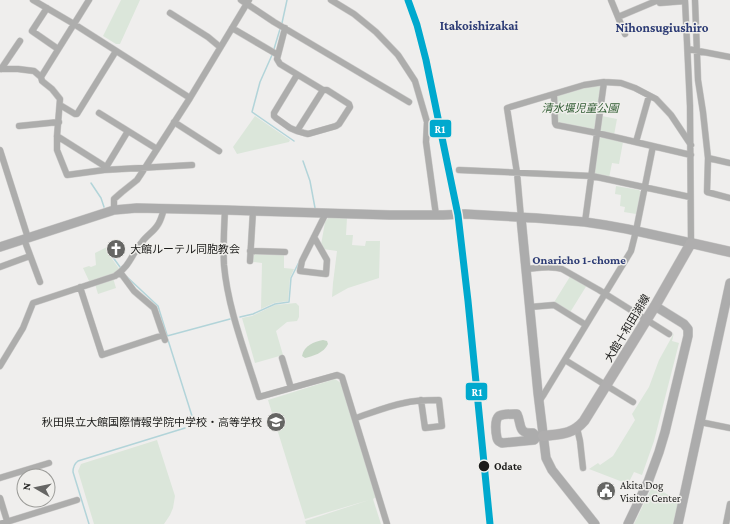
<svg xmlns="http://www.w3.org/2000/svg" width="730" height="524" font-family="'Crimson Pro','Noto Sans JP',serif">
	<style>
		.green { fill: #dbe6da }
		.forest { fill: #c7d7c6 }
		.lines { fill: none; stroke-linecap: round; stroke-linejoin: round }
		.stream { stroke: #b2d4d9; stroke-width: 1.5 }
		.street-casing { stroke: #cdcccb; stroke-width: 7 }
		.secondary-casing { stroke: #cdcccb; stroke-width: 10 }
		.primary-casing { stroke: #cdcccb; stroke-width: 11 }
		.street { stroke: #adadac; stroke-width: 6 }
		.secondary { stroke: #acacac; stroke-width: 9 }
		.primary { stroke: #afaeae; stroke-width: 10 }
		.rail-1-casing { stroke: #f0efec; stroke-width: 10 }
		.rail-1 { stroke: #00a9ce; stroke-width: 7 }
		.stop-dot { fill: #1c1c1b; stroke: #f0efec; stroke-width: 1.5 }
		.labels { text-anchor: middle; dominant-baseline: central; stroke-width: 3; stroke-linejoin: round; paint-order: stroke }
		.park-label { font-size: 11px; font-style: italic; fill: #315d33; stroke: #f0efec }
		.poi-label { font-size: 11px; fill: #1c1c1b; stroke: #f0efec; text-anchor: start }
		.street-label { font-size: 11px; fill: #1c1c1b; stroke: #f0efec }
		.stop-label { font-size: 11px; font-weight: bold; fill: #1c1c1b; stroke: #f0efec; text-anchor: start }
		.neighbourhood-label { font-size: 12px; font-weight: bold; fill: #2c3b75; stroke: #f0efec }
		.quarter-label { font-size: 13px; font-weight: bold; fill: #2c3b75; stroke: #f0efec }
		.line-badge { stroke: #f0efec; stroke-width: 1.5 }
		.badge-label { font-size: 11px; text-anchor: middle; font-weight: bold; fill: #fff }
	</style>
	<rect width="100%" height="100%" fill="#efeeed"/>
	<!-- green -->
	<path class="green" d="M121,0H140L120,44H116L103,36Z
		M603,85L596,131L557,124L556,95L581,87Z
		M255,116L290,140L289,142L237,154L233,147Z
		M602,116L617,119L614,135L602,132L600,130Z
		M601,137L623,142L619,164L612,163L609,178L597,175L594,173L599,139Z
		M616,186L639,190L641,193L636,214L624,212L625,207L620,206L621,195L615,194Z
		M329,217L347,218L346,235H353L352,245L365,246L366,241H380L379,278L348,288L332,297L333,283L337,251L323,249L321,245L325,222Z
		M109,246L110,250V256L120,270L114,275L90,283L83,268L89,266L91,267L96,265L95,253Z
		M254,254H284V268L294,269L290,278L288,301L274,303L261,309L262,263L253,262V255Z
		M571,275L587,285L569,314L553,304Z
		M113,278L116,288L98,294L95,284Z
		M296,303L299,306V317L297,321L287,322L276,331L283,355L255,363L242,318L252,316L275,305Z
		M674,333L672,341L679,343L654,441L642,475L634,472L628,484L589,469L598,463L600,465L613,456L635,420L632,414L649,387L659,360Z
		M335,379L341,383L376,497L373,499L381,524H306L305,521L369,500L305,519L268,400Z
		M157,440L175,496L173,508L170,515L164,524H94L78,471L81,464Z
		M653,485L679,502L674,524H634Z"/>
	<!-- forest -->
	<path class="forest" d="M323,340L327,341L328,344C324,353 313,356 305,358L302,356C304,345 314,342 323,340Z"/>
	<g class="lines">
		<!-- stream -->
		<path class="stream" d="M282,23L287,0
			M274,49L280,29
			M272,55L260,82L252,112L294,141
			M303,161L310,181L315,208
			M91,183L101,198L104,207
			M111,250L112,256L120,267
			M126,276L158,306L167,335
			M240,317L253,314L275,304L289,302L291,278L300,260
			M167,336L230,319
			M168,340L192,416
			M89,524L73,472C73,467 74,464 78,461L185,428"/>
		<!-- street casing -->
		<g class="street-casing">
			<path id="street" d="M33,0L74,24L190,98
				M241,0L274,22L409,102
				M331,0L354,14L376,32L398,55L415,81L427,122L426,142L436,215
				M611,0L625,34
				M685,0L690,106L691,243
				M695,0L698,80L703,112L708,158L707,192L730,198
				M660,3L685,1
				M47,8L32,31L58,49
				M170,13L208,37L220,47
				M618,17L656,1
				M232,28L278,55
				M285,28L277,59L280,64L323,90H327L349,104L350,107L339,124L336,126L308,134L304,133L297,131
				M688,49L730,57
				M0,69H18L34,71L41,77L42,81L52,89L60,99L57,136V150L67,175L104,170L192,165
				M1,69L20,41
				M297,75L274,113V116L276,118L290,128L297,131L323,90
				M41,77L89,0
				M554,95L555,123L556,125L597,133L691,155
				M60,105L75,114H77L116,51
				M99,113L157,149
				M174,122L219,151
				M19,126L59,122
				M57,136L106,167
				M636,142L649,96
				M0,150L28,238
				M708,158L730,163
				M105,169L128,131
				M459,170L592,176L690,197
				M114,210V199L122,192L137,180L141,174L190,98L249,0
				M225,210C224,228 223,247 224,265C228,310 246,354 259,397L337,375L342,377L387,524
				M521,218L517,173L507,108L584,85L604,82L621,83L635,88L656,99L671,115L691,145
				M585,222L604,82
				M314,237L327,260L326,274L300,271L302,261L326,213
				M24,239L40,282
				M250,251L285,252
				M250,261L253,211
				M0,267L30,256
				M526,269C538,268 551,265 562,269L599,290L669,334
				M120,272L134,291L154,308L165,340
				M80,287L102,355L163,335
				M530,307L554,305L586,325
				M282,358L291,388
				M565,360L633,402
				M0,366L23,328L33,303L115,276C131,265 131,255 142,242C146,236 153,232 157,226C161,221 162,215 164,209
				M540,400L544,394L631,251L636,231L653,146
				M356,418C371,413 388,406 404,403C415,400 427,400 439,400L442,426L425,428L421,400
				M700,422L730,428
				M577,428L580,441L583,468
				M0,478L49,463
				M0,498L8,524
				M0,524L77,500
				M726,524L730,504"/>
		</g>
		<!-- secondary casing -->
		<g class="secondary-casing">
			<path id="secondary" d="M521,218L538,393L546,458L552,470L595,524
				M0,247L114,210L137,208L225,210L390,215H443L465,214L536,218L585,222L605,225L627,229L691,243
				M537,437L533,433C517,434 522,424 517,414H515C510,414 503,414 499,416C494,420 496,434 497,438C498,442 499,441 502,443L534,440L537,437L543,436
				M628,524L648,482L659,452L665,432L688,336V329L684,324L655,306
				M678,524L730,283"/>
		</g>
		<!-- primary casing -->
		<g class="primary-casing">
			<path id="primary" d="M543,436C560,434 572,435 584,421L655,306L691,243L730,252"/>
		</g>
		<!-- street -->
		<use href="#street" class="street"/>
		<!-- secondary -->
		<use href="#secondary" class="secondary"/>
		<!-- primary -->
		<use href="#primary" class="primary"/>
		<!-- rail-1 casing -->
		<g class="rail-1-casing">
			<path id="rail-1" d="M408,0L417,25L426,60L458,215L468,301L490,524"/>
		</g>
		<!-- rail-1 -->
		<use href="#rail-1" class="rail-1"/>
	</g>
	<!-- icons -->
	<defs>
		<g id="church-disc" transform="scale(1)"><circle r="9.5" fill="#666664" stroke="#f0efec"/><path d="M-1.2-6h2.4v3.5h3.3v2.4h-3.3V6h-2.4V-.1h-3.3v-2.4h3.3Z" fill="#fff"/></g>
		<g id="school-disc" transform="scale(1)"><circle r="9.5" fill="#666664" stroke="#f0efec"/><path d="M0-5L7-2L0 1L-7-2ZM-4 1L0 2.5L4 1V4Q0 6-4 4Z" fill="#fff"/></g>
		<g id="civic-disc" transform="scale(1)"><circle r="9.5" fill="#666664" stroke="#f0efec"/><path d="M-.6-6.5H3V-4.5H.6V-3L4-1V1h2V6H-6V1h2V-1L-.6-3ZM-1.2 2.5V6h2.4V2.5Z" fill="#fff"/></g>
	</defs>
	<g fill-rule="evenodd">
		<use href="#church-disc" x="116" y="249"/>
		<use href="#school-disc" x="276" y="422"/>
		<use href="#civic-disc" x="606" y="491"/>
	</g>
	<!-- markers -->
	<circle class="stop-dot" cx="484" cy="466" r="6"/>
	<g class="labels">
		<!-- park labels -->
		<g class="park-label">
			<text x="580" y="108">清水堰児童公園</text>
		</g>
		<!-- poi labels -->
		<g class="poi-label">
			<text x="130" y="249">大館ルーテル同胞教会</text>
			<text x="262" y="422" text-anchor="end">秋田県立大館国際情報学院中学校・高等学校</text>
			<text x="620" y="485">Akita Dog<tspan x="620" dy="13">Visitor Center</tspan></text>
		</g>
		<!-- street labels -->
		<g class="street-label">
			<text transform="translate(627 328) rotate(-59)">大館十和田湖線</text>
		</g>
		<!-- stop labels -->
		<g class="stop-label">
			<text x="494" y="466">Odate</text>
		</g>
		<!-- neighbourhood labels -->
		<g class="neighbourhood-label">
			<text x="579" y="260">Onaricho 1-chome</text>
		</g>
		<!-- quarter labels -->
		<g class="quarter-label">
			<text x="479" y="25">Itakoishizakai</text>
			<text x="662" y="27">Nihonsugiushiro</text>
		</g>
	</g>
	<g class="line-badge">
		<rect x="429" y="119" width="23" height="19" rx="4" fill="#00a9ce"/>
		<rect x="465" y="382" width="23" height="19" rx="4" fill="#00a9ce"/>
	</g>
	<g class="badge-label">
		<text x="440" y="133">R1</text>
		<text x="477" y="396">R1</text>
	</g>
	<!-- north arrow -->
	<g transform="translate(36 488) rotate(279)"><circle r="19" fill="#f0efec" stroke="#9b9b98"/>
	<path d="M0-3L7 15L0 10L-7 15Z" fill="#666664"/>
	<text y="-6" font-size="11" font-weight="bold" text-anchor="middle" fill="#1c1c1b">N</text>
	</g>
</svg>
